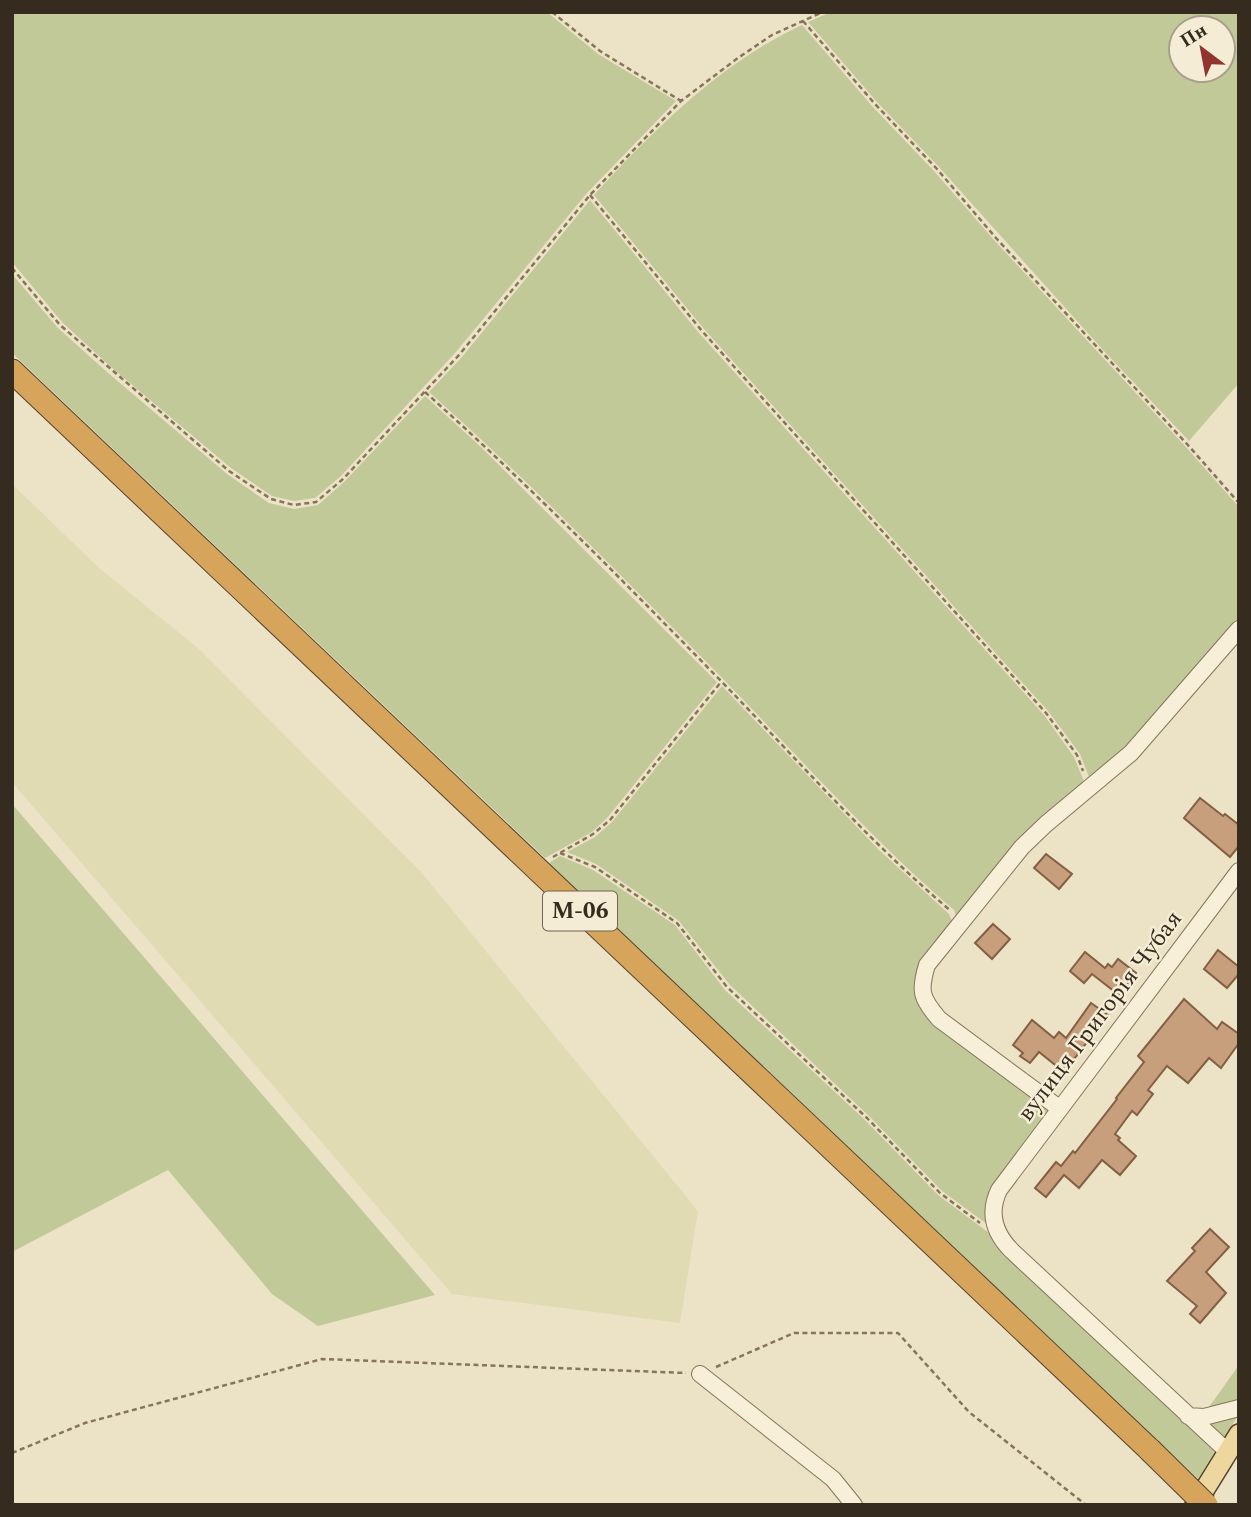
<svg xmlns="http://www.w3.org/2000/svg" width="1251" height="1517" font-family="Spectral,serif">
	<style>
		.farmland { fill: #e1dbb3 }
		.green { fill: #c2c999; fill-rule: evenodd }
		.building { fill: #c89f7d; stroke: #835f43; stroke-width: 2 }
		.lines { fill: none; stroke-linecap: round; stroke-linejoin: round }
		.minor-casing { stroke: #86745c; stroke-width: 18 }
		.major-casing { stroke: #544230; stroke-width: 22 }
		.highway-casing { stroke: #544230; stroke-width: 25 }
		.path { stroke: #86745c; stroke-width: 2.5; stroke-dasharray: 5 3.5; stroke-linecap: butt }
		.minor { stroke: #f7efd8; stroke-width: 16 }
		.major { stroke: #edd79f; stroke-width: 19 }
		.highway { stroke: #d6a55b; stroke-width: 23 }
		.highway-bridge-casing { stroke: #544230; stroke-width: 25; stroke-linecap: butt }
		.highway-bridge { stroke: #d6a55b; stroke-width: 23 }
		.labels { text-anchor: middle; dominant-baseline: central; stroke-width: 5; stroke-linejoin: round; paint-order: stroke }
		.shield { fill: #f4ecd4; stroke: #6f6555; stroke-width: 2 }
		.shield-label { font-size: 23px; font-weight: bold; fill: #362b1f }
		.street-label { font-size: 24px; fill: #362b1f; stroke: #f4ecd4 }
	</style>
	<rect width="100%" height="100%" fill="#ece2c5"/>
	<!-- farmland -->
	<path class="farmland" d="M12,484L99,568L199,649L422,873L698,1211L680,1323L452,1294L12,782Z"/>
	<!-- green -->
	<path class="green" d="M12,12H547L598,54L676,101L587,193L456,352L341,476L315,498L294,501L272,496L231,468L111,367L62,322L12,262Z
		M831,12H1239V383L1189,441L1103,350L939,167L877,102L808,22ZM1181,28H1223V70H1181Z
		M802,25L872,106L934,171L994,240L1185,446L1239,507V625L1129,750L1091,782L1080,754L1048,711L704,329L594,195C655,129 719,64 802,25Z
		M590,200L699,333L1044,715L1074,757L1086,786L958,921L954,910C872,840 801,759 725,681C629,583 532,484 429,392L462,357Z
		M12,274L57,327L107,372L227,474L269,503L294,509L318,505L345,481L425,396L481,447L717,682L607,818L592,832L545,858L12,353Z
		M722,686L878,849L949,914L954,926L924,964L923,1004L1053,1108L995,1187L991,1227L942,1191L869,1116L730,985L679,921L596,864L567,852L595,837L612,822Z
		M12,804L435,1295L318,1326L272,1294L168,1170L12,1252Z
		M560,856L593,870L675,925L725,990L865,1120L938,1195L996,1238L1217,1448L1198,1479L549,863Z
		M1239,1365V1404L1204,1414Z
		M1239,1414L1222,1441L1204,1421Z"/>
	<!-- building -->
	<path class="building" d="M1200,798L1223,816L1225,814L1239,825V846L1230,857L1184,818Z
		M1046,854L1072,874L1059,889L1034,868Z
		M993,924L1010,939L992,959L975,943Z
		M1218,950L1239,967V974L1227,988L1204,969Z
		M1085,952L1105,968L1108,964L1112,967L1118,959L1136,973L1119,995L1092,974L1084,983L1070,971Z
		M1184,999L1217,1029L1222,1022L1239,1034V1043L1221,1068L1209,1058L1188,1083L1167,1066L1148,1090L1153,1094L1137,1115L1132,1111L1115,1134L1120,1138L1118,1140L1136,1156L1120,1175L1102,1160L1079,1188L1064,1175L1046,1197L1035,1188L1056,1162L1061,1166L1073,1151L1075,1153L1117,1099L1116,1098L1144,1062L1138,1056Z
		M1091,1003L1108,1015L1064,1072L1039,1052L1030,1063L1020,1056L1023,1053L1013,1045L1032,1020L1054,1038L1059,1032L1066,1038Z
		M1210,1229L1229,1247L1206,1272L1226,1293L1200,1323L1190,1314L1197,1306L1167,1281L1195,1251L1192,1248Z"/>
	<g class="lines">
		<!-- minor casing -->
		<g class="minor-casing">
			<path id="minor" d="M1059,1108L939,1019C921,998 919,991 927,965L1022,847L1046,824L1131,753L1239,629
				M700,1374L833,1479L854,1505
				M1188,1416L1204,1417L1239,1408
				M1228,1452L1012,1251C994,1233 988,1213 999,1190L1239,871"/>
		</g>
		<!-- major casing -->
		<g class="major-casing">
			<path id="major" d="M1195,1505L1239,1434"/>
		</g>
		<!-- highway casing -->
		<g class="highway-casing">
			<path id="highway" d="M12,371L1150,1450"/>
		</g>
		<!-- path -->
		<path class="path" d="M552,12L600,51L681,101
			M803,21L875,104L937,169L996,238L1187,444L1239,503
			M590,195L702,331L1046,713L1077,755L1083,771
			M12,268L60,325L229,471L271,499L294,505L316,502L343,479L459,355L590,195L681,101L738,58L772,35L823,12
			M425,392C528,484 625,583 722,682C797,759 868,841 951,911
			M560,853L595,867L677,923L727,987L867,1118L940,1193L980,1223
			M553,857L593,834L610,820L721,682
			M716,1367L794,1333H898L969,1412L1086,1505
			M12,1453L85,1423L322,1359L686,1373"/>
		<!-- minor -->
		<use href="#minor" class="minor"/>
		<!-- major -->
		<use href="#major" class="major"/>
		<!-- highway -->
		<use href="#highway" class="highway"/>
		<!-- highway-bridge casing -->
		<g class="highway-bridge-casing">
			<path id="highway-bridge" d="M1150,1450L1206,1505"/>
		</g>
		<!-- highway-bridge -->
		<use href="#highway-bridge" class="highway-bridge"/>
	</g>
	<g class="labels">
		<!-- shield labels -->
		<rect class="shield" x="543" y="891.5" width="74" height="39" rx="5"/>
		<g class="shield-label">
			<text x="580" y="911">М-06</text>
		</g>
		<!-- street labels -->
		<g class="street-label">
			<text transform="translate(1100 1016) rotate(-53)">вулиця Григорія Чубая</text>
		</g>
	</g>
	<!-- border -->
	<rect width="1251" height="1517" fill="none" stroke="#362b1f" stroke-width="28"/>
	<!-- north arrow -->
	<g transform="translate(1202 49) rotate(328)"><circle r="33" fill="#f4ecd4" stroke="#a89f8c" stroke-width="2"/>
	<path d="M0-5L12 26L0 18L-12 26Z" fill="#91332f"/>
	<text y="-10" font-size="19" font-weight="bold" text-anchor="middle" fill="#362b1f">Пн</text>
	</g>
</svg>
